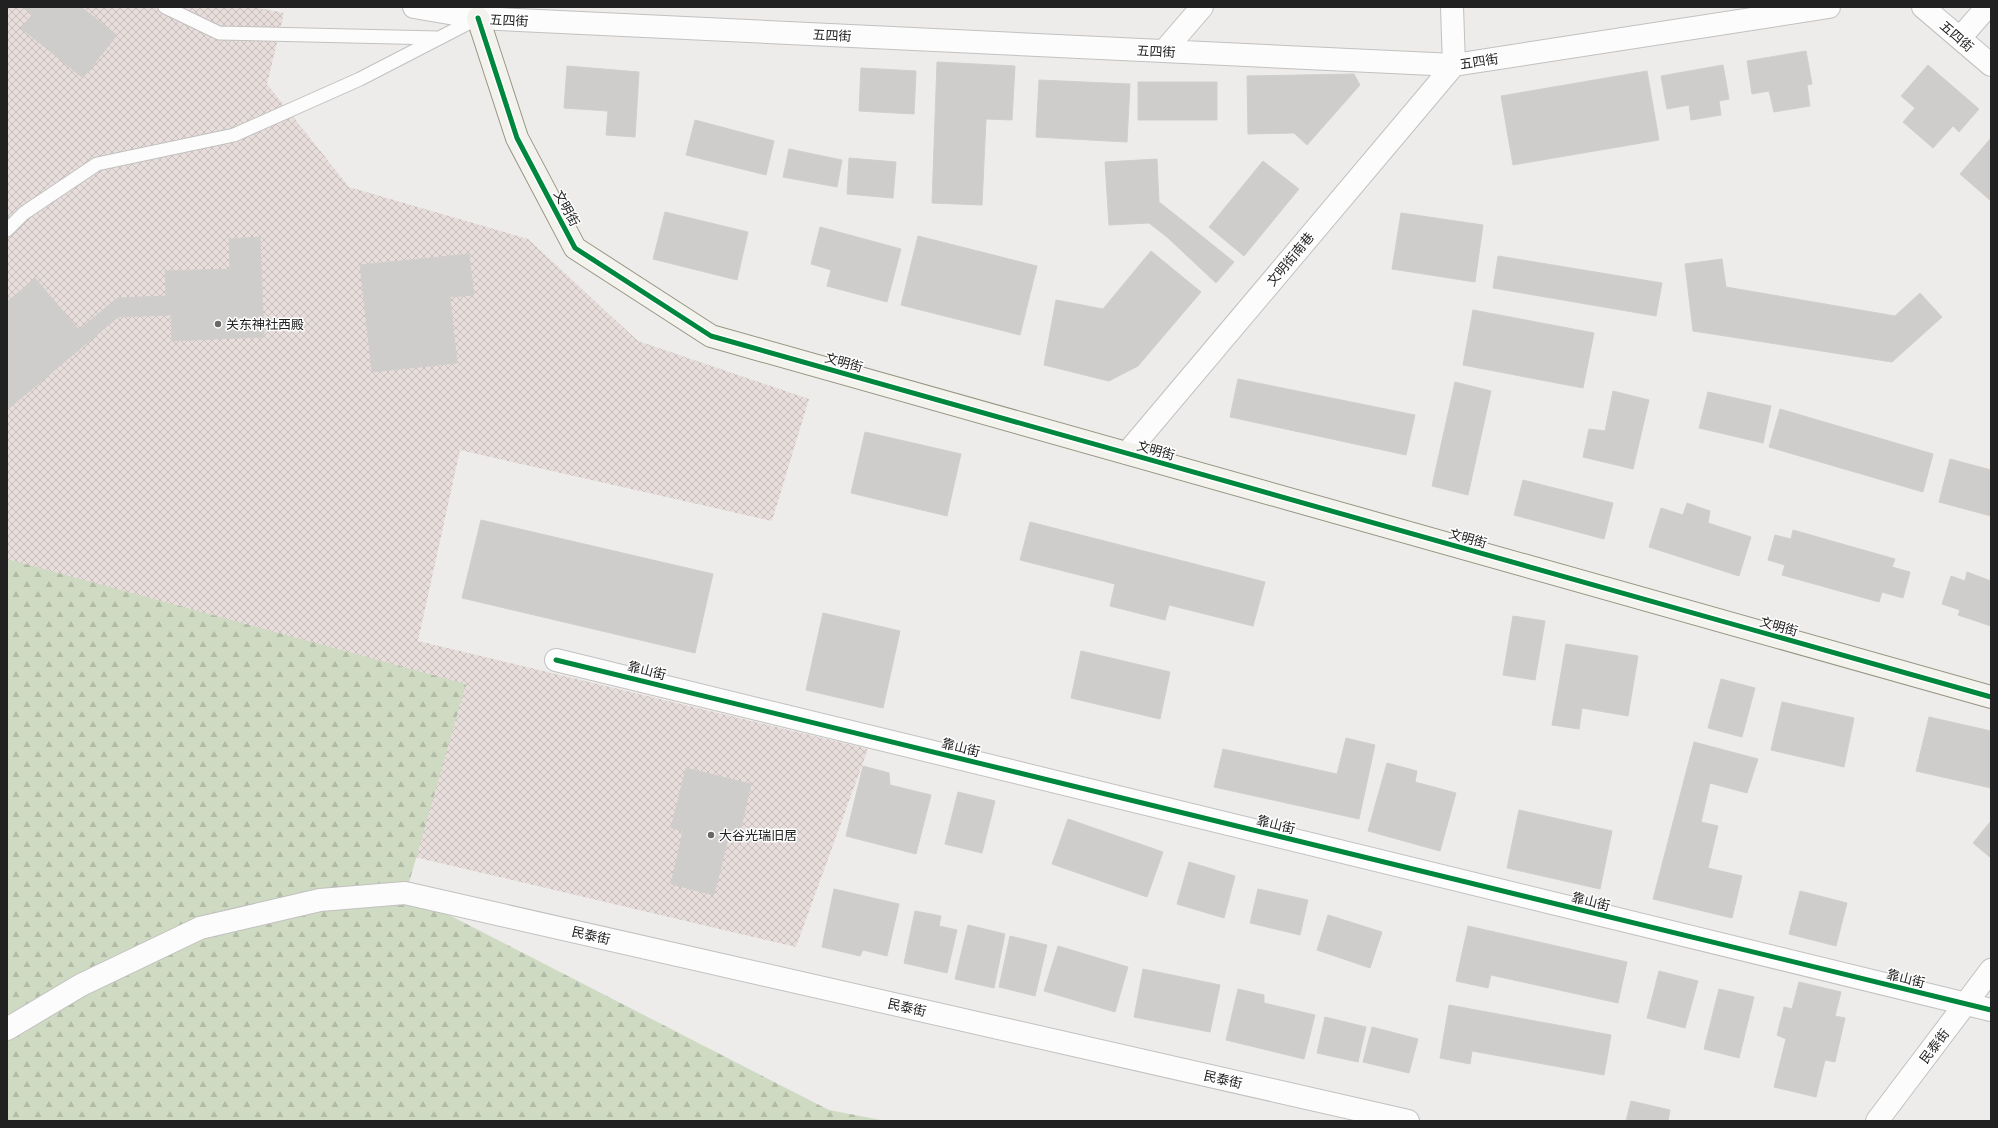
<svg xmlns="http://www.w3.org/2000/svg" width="1998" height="1128" font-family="Lato,'Noto Sans SC',sans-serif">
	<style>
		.military { fill: url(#military-cross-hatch) }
		.forest { fill: url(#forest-firs) }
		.building { fill: #cfcdcb; stroke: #d1cecc }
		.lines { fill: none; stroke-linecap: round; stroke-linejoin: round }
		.lane-casing { stroke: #c2c1c0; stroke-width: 15 }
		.street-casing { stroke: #c2c1c0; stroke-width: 24 }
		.secondary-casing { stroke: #979583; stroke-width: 24 }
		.lane { stroke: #fcfcfc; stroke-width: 13 }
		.street { stroke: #fcfcfc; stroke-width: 22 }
		.secondary { stroke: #f3f2ed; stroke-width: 22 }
		.cycleway-casing { stroke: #fff; stroke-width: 8 }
		.cycleway { stroke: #00873e; stroke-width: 5 }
		.poi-dot { fill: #696867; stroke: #fff; stroke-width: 1.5 }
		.labels { text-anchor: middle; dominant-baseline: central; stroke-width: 3; stroke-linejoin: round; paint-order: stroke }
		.street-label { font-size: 13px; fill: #212121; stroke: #fff }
		.poi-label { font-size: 13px; fill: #212121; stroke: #fff; text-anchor: start }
	</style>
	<defs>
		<pattern id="military-cross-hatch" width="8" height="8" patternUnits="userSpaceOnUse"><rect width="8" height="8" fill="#e7dddb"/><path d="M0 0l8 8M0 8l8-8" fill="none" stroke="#c6bdbc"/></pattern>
		<pattern id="forest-firs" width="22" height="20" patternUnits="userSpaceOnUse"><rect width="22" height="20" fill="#cedac2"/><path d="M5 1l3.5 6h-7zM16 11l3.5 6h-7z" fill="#b1bba6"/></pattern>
	</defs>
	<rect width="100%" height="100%" fill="#eeecea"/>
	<!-- military -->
	<path class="military" d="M7,7H254L284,13L267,84L349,187L528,239L638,341L809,399L772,521L460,450L418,641L868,749L796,947L7,761Z"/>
	<!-- forest -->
	<path class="forest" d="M7,559L466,684L406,893L829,1110L886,1121H7Z"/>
	<!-- building -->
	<path class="building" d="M22,7H81L117,35L83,78L21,28L32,15Z
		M1806,51L1812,84L1807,85L1810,106L1774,112L1769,91L1752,94L1747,61Z
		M937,62L1015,66L1012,120L986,119L982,205L932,203Z
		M1723,65L1729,99L1719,101L1721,115L1691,120L1689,105L1667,109L1661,76Z
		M1928,65L1979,109L1959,132L1953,126L1933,148L1903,122L1915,108L1901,96Z
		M567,66L639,72L635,137L606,135L608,111L564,108Z
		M861,68L916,71L914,114L859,111Z
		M1647,71L1659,140L1513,165L1501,96Z
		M1354,74L1360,85L1307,145L1294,133L1248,134L1247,76Z
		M1039,80L1130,84L1127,142L1036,137Z
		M1138,82H1217V120H1138Z
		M695,120L774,141L766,175L686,155Z
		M1991,138V201L1960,174Z
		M789,149L842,160L837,187L783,177Z
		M849,158L896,162L893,198L847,194Z
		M1157,159L1159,202L1182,220L1167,237L1149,223L1109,225L1105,162Z
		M1263,161L1299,189L1244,256L1209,227Z
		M665,212L748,232L737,280L653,259Z
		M1401,213L1483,225L1475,282L1392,269Z
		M1182,220L1234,262L1216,283L1167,237Z
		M820,227L901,249L887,302L827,286L831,270L811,264Z
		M918,236L1037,266L1020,335L901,305Z
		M260,237L264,337L172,341L171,315L118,317L7,410V302L35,278L79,330L117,298L166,296L165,271L230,269L229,239Z
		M1151,251L1201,292L1138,366L1109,381L1044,365L1056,300L1103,309Z
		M469,254L474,295L450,297L457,363L372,372L360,265Z
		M1498,256L1662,283L1656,316L1493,288Z
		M1722,259L1726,287L1895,316L1920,293L1942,317L1892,362L1693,331L1685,264Z
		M1473,310L1594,333L1583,388L1463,365Z
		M1238,379L1415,415L1406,455L1230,417Z
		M1455,382L1491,391L1468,495L1432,486Z
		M1613,391L1649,400L1633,469L1583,457L1589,429L1605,431Z
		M1708,392L1771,406L1763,443L1699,428Z
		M1780,409L1933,454L1923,492L1769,447Z
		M865,432L961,454L947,516L851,493Z
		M1950,459L1991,470V516L1939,502Z
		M1523,480L1613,503L1604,539L1514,515Z
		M1687,503L1710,511L1708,523L1751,537L1739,576L1649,547L1661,508L1683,515Z
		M481,520L713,574L695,653L462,598Z
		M1030,522L1265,582L1253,626L1169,605L1165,620L1110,606L1115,584L1020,560Z
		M1793,530L1895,559L1892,567L1910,572L1903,598L1882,592L1879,602L1782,575L1785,565L1768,560L1775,535L1791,539Z
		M1967,572L1991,581V626L1958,615L1960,610L1942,604L1951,576L1965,581Z
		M823,613L900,631L883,708L806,690Z
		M1513,616L1545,621L1535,680L1503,675Z
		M1566,644L1638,656L1628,716L1582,708L1579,729L1552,725Z
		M1081,651L1170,672L1160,719L1071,698Z
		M1721,679L1755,688L1742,737L1708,728Z
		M1782,702L1854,718L1844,767L1771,750Z
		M1929,717L1991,731V788L1916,771Z
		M1346,738L1375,745L1359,819L1214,787L1223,749L1337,774Z
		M1694,742L1758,759L1747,793L1710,783L1701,822L1718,826L1708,868L1742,876L1732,918L1653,899Z
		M1387,763L1417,771L1415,782L1456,793L1440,851L1368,831Z
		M863,766L889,773L890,785L931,795L916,854L846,836Z
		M686,768L751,784L738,841L728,839L714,895L671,884L683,831L671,828Z
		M958,792L995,801L982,853L945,844Z
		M1519,810L1612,831L1600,889L1507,868Z
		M1068,819L1163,852L1147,897L1052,864Z
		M1991,821V858L1973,843Z
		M1189,862L1235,876L1224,918L1177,904Z
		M834,889L899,904L887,956L863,950L860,956L822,947Z
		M1258,889L1308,900L1300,935L1250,923Z
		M1800,891L1847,903L1836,946L1789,934Z
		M915,911L941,916L939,926L957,930L947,973L904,963Z
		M1328,915L1382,932L1370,968L1317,950Z
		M968,925L1005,934L994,988L955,979Z
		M1468,926L1627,962L1618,1003L1491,975L1488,988L1456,981Z
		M1010,936L1047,945L1035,996L999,987Z
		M1058,946L1128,967L1115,1012L1044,991Z
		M1143,969L1220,985L1210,1032L1134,1017Z
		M1659,971L1698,981L1685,1028L1647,1018Z
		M1799,982L1841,992L1835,1016L1845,1018L1835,1062L1825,1060L1816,1097L1774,1087L1786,1039L1777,1035L1784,1007L1792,1009Z
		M1238,989L1264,995V1003L1315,1015L1304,1059L1226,1040Z
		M1719,989L1754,997L1739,1058L1704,1049Z
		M1449,1005L1611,1035L1604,1075L1472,1051L1470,1064L1440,1058Z
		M1325,1017L1366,1027L1358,1062L1317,1053Z
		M1372,1027L1418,1039L1409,1073L1363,1062Z
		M1631,1101L1670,1110L1668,1121H1626Z"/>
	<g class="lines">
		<!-- lane casing -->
		<g class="lane-casing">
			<path id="lane" d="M165,7L219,33L438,38
				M7,230L24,213L97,164L234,135L360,79L478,18"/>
		</g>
		<!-- street casing -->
		<g class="street-casing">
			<path id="street" d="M414,7L478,18L1454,65L1829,7
				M1923,7L1991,65
				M1960,38L1987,7
				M1164,51L1202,7
				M1127,453L1454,65L1452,7
				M556,660L1991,1010
				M7,1029L81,985L200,928L320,900L405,893L1408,1121
				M1877,1121L1991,970"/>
		</g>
		<!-- secondary casing -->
		<g class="secondary-casing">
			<path id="secondary" d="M478,18L517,138L575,248L711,336L1991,697"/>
		</g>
		<!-- lane -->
		<use href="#lane" class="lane"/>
		<!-- street -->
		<use href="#street" class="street"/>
		<!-- secondary -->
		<use href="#secondary" class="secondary"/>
		<!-- cycleway casing -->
		<g class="cycleway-casing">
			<path id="cycleway" d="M478,18L517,138L575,248L711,336L1991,697
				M556,660L1991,1010"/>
		</g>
		<!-- cycleway -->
		<use href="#cycleway" class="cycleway"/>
	</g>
	<!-- markers -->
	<g class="poi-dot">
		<circle cx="218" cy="324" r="4"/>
		<circle cx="711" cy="835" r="4"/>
	</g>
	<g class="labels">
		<!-- street labels -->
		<g class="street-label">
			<text transform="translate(509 20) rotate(3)">五四街</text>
			<text transform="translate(832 35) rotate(3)">五四街</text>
			<text transform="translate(1957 36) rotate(41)">五四街</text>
			<text transform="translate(1156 51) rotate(3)">五四街</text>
			<text transform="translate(1479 61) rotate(-9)">五四街</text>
			<text transform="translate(567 208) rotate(62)">文明街</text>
			<text transform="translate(1290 259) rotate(-50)">文明街南巷</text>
			<text transform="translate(844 362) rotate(16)">文明街</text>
			<text transform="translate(1156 450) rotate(16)">文明街</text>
			<text transform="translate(1468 538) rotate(16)">文明街</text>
			<text transform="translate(1779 626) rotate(16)">文明街</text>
			<text transform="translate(647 670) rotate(14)">靠山街</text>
			<text transform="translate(961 747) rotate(14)">靠山街</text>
			<text transform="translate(1276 824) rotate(14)">靠山街</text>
			<text transform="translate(1591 901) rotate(14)">靠山街</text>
			<text transform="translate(591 935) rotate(13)">民泰街</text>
			<text transform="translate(1906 978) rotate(14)">靠山街</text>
			<text transform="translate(907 1007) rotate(13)">民泰街</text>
			<text transform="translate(1934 1046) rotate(-53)">民泰街</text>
			<text transform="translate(1223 1079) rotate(13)">民泰街</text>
		</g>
		<!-- poi labels -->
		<g class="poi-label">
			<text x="226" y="324">关东神社西殿</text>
			<text x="719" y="835">大谷光瑞旧居</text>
		</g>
	</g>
	<!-- border -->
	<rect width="1998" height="1128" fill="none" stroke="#212121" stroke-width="16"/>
</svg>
